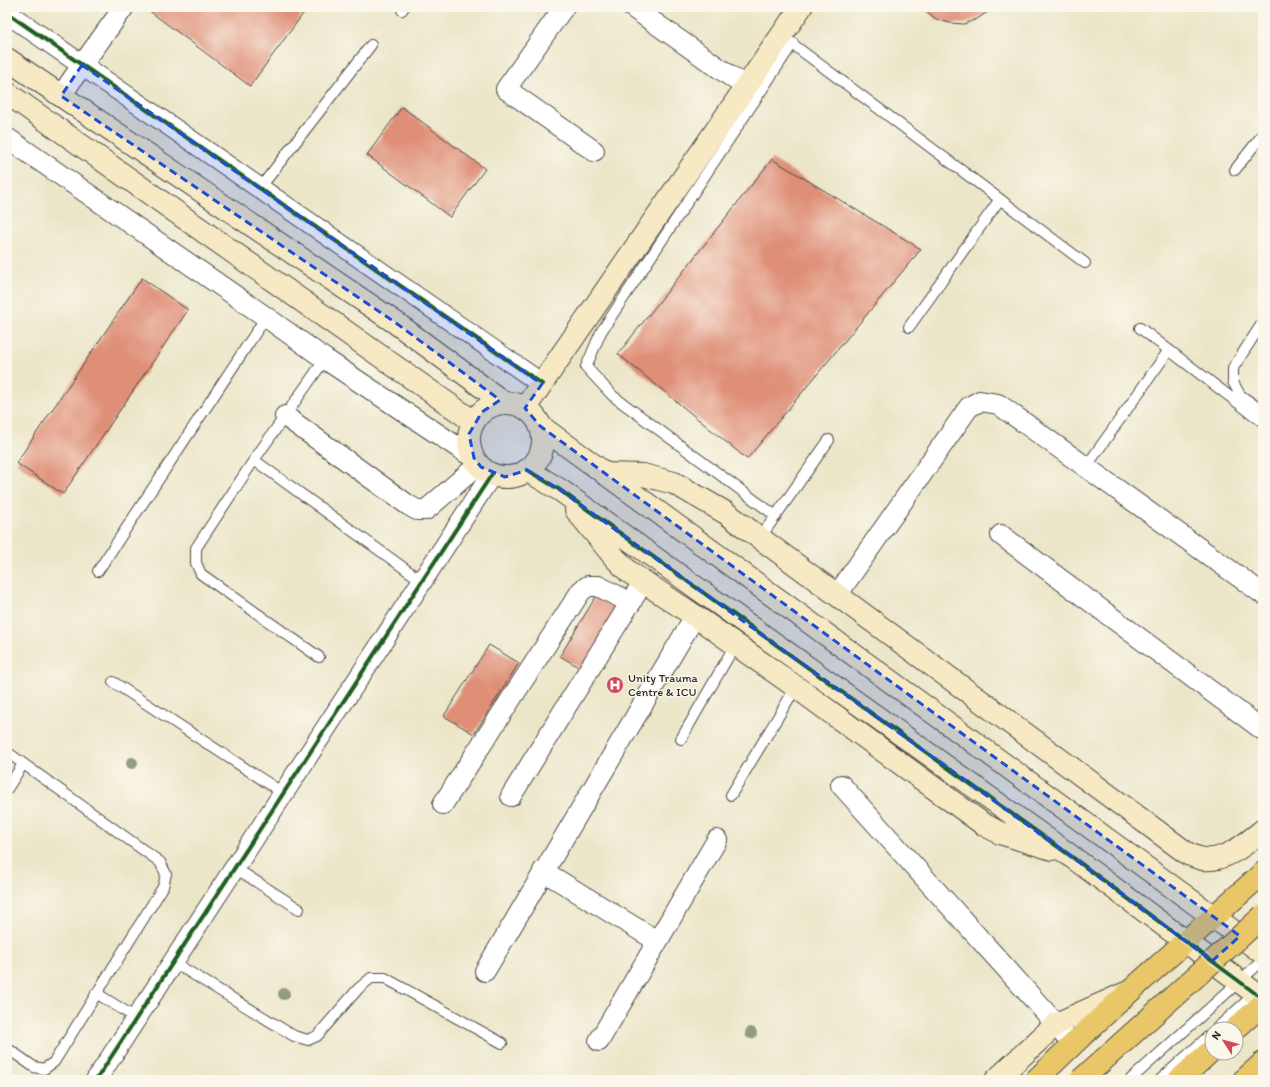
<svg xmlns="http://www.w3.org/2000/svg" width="1270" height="1087" font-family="Itim,sans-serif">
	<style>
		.building { fill: #df8f77 }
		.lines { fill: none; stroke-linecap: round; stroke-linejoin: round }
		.lane-casing { stroke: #484743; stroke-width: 12 }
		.street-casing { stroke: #484743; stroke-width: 22 }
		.secondary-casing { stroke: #484743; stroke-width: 24 }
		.highway-casing { stroke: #484743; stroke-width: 24 }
		.lane { stroke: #fff; stroke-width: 10 }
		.street { stroke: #fff; stroke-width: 20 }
		.secondary { stroke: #f6e9c3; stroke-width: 22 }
		.highway { stroke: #e9c769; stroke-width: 22 }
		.highway-bridge-casing { stroke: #484743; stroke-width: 24; stroke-linecap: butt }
		.highway-bridge { stroke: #e9c769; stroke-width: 22 }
		.cycleway-casing { stroke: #fbf7ec; stroke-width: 6 }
		.cycleway { stroke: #1b5e20; stroke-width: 4 }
		.tree { fill: #959b82 }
		.marked { fill: #1d4ed8; fill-opacity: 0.2; stroke: #1d4ed8; stroke-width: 3; stroke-dasharray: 8 5; stroke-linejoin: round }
		.labels { text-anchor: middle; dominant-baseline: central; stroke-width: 3; stroke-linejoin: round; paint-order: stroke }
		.poi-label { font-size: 12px; fill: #2b2b2b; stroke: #fbf7ec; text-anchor: start }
	</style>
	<rect width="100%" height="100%" fill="#fbf7ec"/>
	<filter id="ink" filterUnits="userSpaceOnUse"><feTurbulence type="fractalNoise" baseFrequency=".025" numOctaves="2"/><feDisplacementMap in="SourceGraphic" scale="8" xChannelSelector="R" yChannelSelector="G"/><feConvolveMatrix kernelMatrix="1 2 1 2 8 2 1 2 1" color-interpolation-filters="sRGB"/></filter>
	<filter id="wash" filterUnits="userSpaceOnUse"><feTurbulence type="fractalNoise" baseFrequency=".012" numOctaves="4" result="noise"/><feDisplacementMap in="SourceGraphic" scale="16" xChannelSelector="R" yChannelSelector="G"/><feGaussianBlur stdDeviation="0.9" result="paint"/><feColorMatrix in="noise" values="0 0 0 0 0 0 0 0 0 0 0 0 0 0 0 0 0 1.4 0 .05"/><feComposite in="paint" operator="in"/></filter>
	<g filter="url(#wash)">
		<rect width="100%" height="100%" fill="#ece6c9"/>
		<g id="blocks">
			<!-- building -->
			<path class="building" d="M144,7H308L250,86Z
				M923,7H991L989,11L977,19L964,24L950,23L936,19L925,10Z
				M402,107L485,169L450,217L367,155Z
				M772,159L921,249L747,459L618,354Z
				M142,278L188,310L63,494L16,463Z
				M598,593L620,607L582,669L560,656Z
				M489,645L519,663L474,734L444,716Z"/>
		</g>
	</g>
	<g filter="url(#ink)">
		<use href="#blocks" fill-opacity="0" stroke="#484743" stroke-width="1"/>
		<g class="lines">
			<!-- lane casing -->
			<g class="lane-casing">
				<path id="lane" d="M402,10L404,7
					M787,40L1085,263
					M1235,170L1263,134
					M260,188L371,45
					M1263,322L1233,368V382L1240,395L1263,411
					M909,327L1000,199
					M1140,328L1263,422
					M254,460L422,581
					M1086,467L1169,350
					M776,516L613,396L586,367L601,332L793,43
					M760,538L829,440
					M98,571L266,317
					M319,657L201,574L196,563V548L254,460L325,359
					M113,682L283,793
					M681,739L735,645
					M7,752L160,862L166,874L163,887L54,1062L44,1069L34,1067L7,1048
					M7,789L23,764
					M731,795L796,687
					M235,868L299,909
					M173,962L294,1036L308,1040L317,1036L358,989L371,978H385L502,1043
					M96,993L136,1018
					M1216,1029L1257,992
					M1130,1080L1263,960
					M1160,1080L1212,1033"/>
			</g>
			<!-- street casing -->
			<g class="street-casing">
				<path id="street" d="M564,7L506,89L594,151
					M632,7L746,87
					M7,13L542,384
					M61,96L82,65L124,7
					M7,138L266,317L325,359L474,458
					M285,416L408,505L417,510H426L479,464
					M1001,535L1263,730
					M837,595L969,407L980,401L998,404L1263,594
					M841,785L1056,1024L1072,1045
					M511,796L637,592
					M443,804L581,591L588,586H598L631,603
					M543,871L657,941
					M485,971L695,616
					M599,1041L717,840
					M96,1080L492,474"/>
			</g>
			<!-- secondary casing -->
			<g class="secondary-casing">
				<path id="secondary" d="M7,59L396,323L504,403
					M7,93L474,422
					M469 440a37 37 0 1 1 74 0a37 37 0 1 1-74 0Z
					M525,408L801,7
					M540,426L1263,953
					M527,470L560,490L1068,854L1263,999
					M605,474L643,475L674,483L726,513L1188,854C1193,856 1198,858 1203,859C1225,862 1247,843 1263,830
					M576,510L615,558L629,572L695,616L796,687L983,824L1000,833L1052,849
					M996,1080L1056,1024L1126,993"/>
			</g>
			<!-- highway casing -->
			<g class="highway-casing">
				<path id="highway" d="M1235,1029L1263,1004
					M1036,1080C1109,1008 1186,941 1263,873
					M1179,1080L1212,1050
					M1244,1080L1263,1063"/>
			</g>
			<!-- lane -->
			<use href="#lane" class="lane"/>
			<!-- street -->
			<use href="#street" class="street"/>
			<!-- secondary -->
			<use href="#secondary" class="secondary"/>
			<!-- highway -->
			<use href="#highway" class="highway"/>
			<!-- highway-bridge casing -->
			<g class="highway-bridge-casing">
				<path id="highway-bridge" d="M1081,1080L1263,916"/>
			</g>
			<!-- highway-bridge -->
			<use href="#highway-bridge" class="highway-bridge"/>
			<!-- cycleway casing -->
			<g class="cycleway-casing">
				<path id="cycleway" d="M7,13L542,384
					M527,470L560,490L1068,854L1263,999
					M96,1080L492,474"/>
			</g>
			<!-- cycleway -->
			<use href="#cycleway" class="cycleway"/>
		</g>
		<!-- trees -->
		<g class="tree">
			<circle cx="132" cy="763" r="6"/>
			<circle cx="284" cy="994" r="6"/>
			<circle cx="751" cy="1033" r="6"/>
		</g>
	</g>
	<!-- marked area -->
	<path class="marked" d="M82,65L542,384L525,408L540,426L1240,936L1212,961L1068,854L560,490L527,470L505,477L481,467L474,458L469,434L482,412L500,400L396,323L61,96Z"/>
	<!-- icons -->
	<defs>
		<g id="hospital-disc" transform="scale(0.9)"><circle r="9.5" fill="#d1495b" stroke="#fbf7ec"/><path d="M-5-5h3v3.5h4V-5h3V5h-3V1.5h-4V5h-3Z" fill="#fff"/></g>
	</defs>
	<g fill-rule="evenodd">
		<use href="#hospital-disc" x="615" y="685"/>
	</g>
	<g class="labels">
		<!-- poi labels -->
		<g class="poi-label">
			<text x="628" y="678">Unity Trauma<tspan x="628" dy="14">Centre &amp; ICU</tspan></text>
		</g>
	</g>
	<!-- margin -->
	<rect width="1270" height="1087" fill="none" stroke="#fbf7ec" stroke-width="24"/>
	<!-- north arrow -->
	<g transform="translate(1224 1041) rotate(306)"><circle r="19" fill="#fbf7ec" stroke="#a8a59f"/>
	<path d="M0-3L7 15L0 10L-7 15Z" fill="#d1495b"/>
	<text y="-6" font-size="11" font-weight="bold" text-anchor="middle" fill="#2b2b2b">N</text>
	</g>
</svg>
